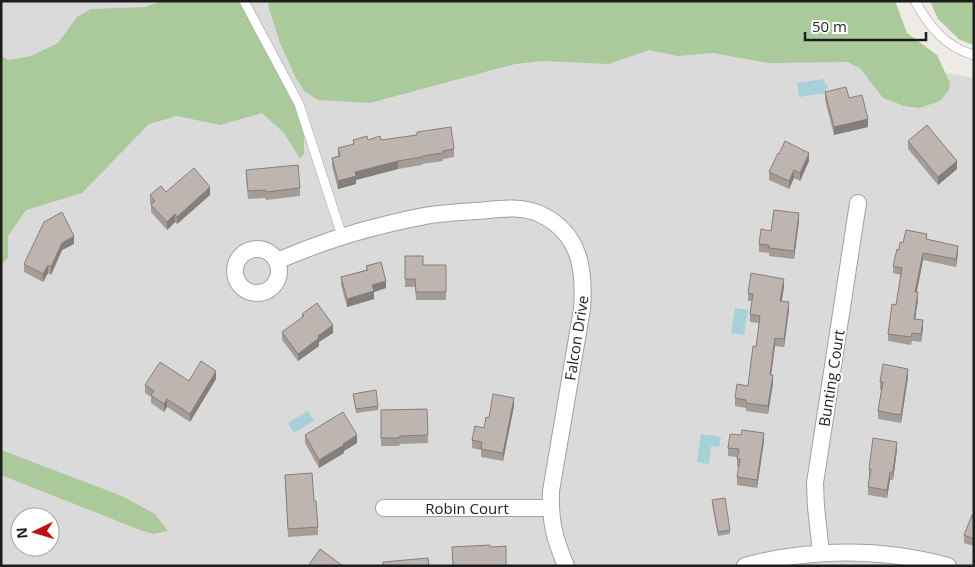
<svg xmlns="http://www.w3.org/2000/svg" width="975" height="567" font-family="'Open Sans',sans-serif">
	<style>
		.residential { fill: #dbdada; fill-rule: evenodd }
		.forest { fill: #abca9b }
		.water { fill: #a7d0d9 }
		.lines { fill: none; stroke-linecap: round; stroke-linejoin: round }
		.lane-casing { stroke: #a1a1a1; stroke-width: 10 }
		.street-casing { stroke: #a1a1a1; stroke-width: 18 }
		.lane { stroke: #fff; stroke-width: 9 }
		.street { stroke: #fff; stroke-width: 16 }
		.wall { fill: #a39c97 }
		.shaded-wall { fill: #857f7b }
		.building { fill: #beb5b0; stroke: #857f7b }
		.labels { text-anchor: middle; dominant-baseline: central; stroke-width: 4; stroke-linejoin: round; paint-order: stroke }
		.street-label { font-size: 15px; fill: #1d1d1d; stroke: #fff }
	</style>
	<rect width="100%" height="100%" fill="#eeeae4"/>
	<!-- residential -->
	<path class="residential" d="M1,1H527L974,78V566H1ZM20,517H50V547H20Z"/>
	<!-- forest -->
	<path class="forest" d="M162,1H238L266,43L291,95L304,132V154L300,159L284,133L262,113L220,125L177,116L149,124L82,193L26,210L8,236V258L3,263L1,262V54L3,57L9,60L31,56L58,43L77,17L91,9L145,7Z
		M269,1H895L907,33L937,55L950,83L949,90L940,101L919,108L904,106L883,98L860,68L847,62L768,63L713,53L677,56L649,50L609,64L543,61L515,64L370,103L318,100L304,91L296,78L280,43L268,5Z
		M930,1H974V45L960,40L938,19Z
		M1,450L122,496L155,514L168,531L154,534L140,530L1,475Z"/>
	<!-- water -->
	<path class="water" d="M824,79L825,84H827L828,89H826V93L799,97L797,83Z
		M735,308L748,310L744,335L731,333Z
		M308,411L314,421L294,433L288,423Z
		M701,434L721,437L719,447L711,446L709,464L697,462Z"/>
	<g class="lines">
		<!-- lane casing -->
		<g class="lane-casing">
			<path id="lane" d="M244,1L299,104L342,236
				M915,1C929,26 945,47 974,55"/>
		</g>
		<!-- street casing -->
		<g class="street-casing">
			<path id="street" d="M235 271a22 22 0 1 1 44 0a22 22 0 1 1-44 0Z
				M277,261C314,245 349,233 388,224C401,221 413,218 425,216C443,213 461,212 478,211C499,209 522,205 542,215C580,234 585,270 582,309L551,491C550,522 554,537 566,566
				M384,508H550
				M821,553L816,507L815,483L858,203
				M745,566C810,548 883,548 948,566"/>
		</g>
		<!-- lane -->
		<use href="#lane" class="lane"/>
		<!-- street -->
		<use href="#street" class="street"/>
	</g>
	<!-- wall -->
	<path class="wall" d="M825,92L849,98L868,127L834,135L825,100Z
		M417,132L454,149V157L443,159V161L422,164V165L398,169L356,180V184L338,189L332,166V158L338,156V148L353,144V140H381L417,135Z
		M908,141L957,169L938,185L908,149Z
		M809,161L800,181L794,178L789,189L769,180V172Z
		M246,170L300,188V196L266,200L265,198L248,199L246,178Z
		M166,192L210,195L177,224L175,222L167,230L151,212V205L150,203V195Z
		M799,221L794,259L769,256V253L759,252V244L771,231Z
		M927,239L958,253L956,267L923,260L917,292L918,300L915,319L923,328L921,342L912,341L911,345L888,341V334L896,305L901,275L893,273V266L899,250L903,243Z
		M74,244L62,250L51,275L48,273L43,282L24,272V264Z
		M405,256L423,265H446V300H416L415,287H405Z
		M366,266L386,288L374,292V299L347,307L341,285V277L366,270Z
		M784,287L782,301L789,310L784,347L775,346L771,375L773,383L768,414L746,411V408L735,406V398L748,386L756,347L759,323L750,322V314L752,301H748V293Z
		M302,314L333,333L319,342V346L298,361L282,340V332L302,318Z
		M908,377L901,423L878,419V411L881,390H880V382Z
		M216,379L190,422L167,407L164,412L151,403V397L145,393V385L189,381Z
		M353,394L378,406V410L356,413Z
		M514,406L503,461L481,457V450L472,448V440L484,428L489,418Z
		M427,409L428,443L400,444L399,446H381V410Z
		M305,435L357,443L344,451V453L319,468L305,443Z
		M764,441L757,488L737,485V477L739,467H737V457L728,456V448Z
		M897,450L893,480H890L887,498L868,495V487L869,477V469Z
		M285,475L314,501L318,527V535L288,537Z
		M712,500L730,530V534L718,536L712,504Z
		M974,516V546L964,543V535Z"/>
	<!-- shaded-wall -->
	<path class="shaded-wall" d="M868,119V127L834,135V127Z
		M809,153V161L800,181V173Z
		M398,161V169L356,180V184L338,189V181L355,172Z
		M957,161V169L938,185V177Z
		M794,170V178L789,189V181Z
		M210,187V195L177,224V217Z
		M799,213V221L794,259V251Z
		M175,214V222L167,230V222Z
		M74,236V244L62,250L51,275V267L62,243Z
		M958,246V253L956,267V259Z
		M923,253V260L915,299V292Z
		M48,265V273L43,282V274Z
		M784,279V287L780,309V301Z
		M386,281V288L374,292V299L347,307V299L372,285Z
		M918,292V300L914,327V319Z
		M789,302V310L784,347V339Z
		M923,320V328L921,342V334Z
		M333,325V333L319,342V346L298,361V354L318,336Z
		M775,338V346L770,383V375Z
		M908,369V377L901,423V415Z
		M216,371V379L190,422V414Z
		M773,375V383L768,414V406Z
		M514,398V406L503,461V453Z
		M167,399V407L164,412V404Z
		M764,433V441L757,488V480Z
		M357,435V443L344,451V453L319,468V460L343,444Z
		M897,442V450L893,480V472Z
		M890,472V480L887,498V490Z"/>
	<!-- building -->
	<path class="building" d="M846,87L849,98L862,95L868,119L834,127L825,92Z
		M927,125L957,161L938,177L908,141Z
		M451,127L454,149L443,151V153L422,156V157L398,161L355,172L356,176L338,181L332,158L340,156L338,148L354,144L353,140L367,136L368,140L380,136L381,140L417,135V132Z
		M785,141L809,153L800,173L794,170L789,181L769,172L778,153L779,154Z
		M298,165L300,188L266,192L265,190L248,191L246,170Z
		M194,168L210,187L177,217L175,214L167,222L151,205L155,201L150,195L161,186L166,192Z
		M774,210L799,213L794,251L769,248V245L759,244L761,229L771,231Z
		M62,212L74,236L62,243L51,267L48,265L43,274L24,264L44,222Z
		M906,230L927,234L926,239L958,246L956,259L923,253L915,292H918L914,319L923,320L921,334L912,333L911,337L888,334L892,304L896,305L902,268L893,266L897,249L899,250L900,242L903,243Z
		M405,256H423V265H446V292H416L415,279H405Z
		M381,262L386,281L372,285L374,291L347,299L341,277L368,270L366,266Z
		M751,273L784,279L780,301L789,302L784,339L775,338L770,375H773L768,406L746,403V400L735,398L737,384L748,386L753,346L756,347L760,316L750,314L753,294L748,293Z
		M317,303L333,325L318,336L319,338L298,354L282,332L304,316L302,314Z
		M201,361L216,371L190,414L167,399L164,404L151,395L154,391L145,385L160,362L189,381Z
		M883,364L908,369L901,415L878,411L883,382H880Z
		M376,390L378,406L356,409L353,394Z
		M493,394L514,398L503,453L481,449L482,442L472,440L475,426L484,428L486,417L489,418Z
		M427,409L428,435L400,436L399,438H381V410Z
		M343,412L357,435L343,444L344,445L319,460L305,435Z
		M742,430L764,433L757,480L737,477L740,459H737L739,449L728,448L730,434L741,435Z
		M873,438L897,442L893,472H890L887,490L868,487L871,469H869Z
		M312,473L314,501H316L318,527L288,529L285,475Z
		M725,498L730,530L718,532L712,500Z
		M972,515L974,516V539L964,535Z
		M490,545V547L506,546V566H453L452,547Z
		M320,549L343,566H308Z
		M428,558L429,566H383V562Z"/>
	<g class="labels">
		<!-- street labels -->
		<g class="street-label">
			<text transform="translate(576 338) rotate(-81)">Falcon Drive</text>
			<text transform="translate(831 378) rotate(-81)">Bunting Court</text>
			<text x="467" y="508">Robin Court</text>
		</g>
	</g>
	<!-- border -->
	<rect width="975" height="567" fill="none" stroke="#1d1d1d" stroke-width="5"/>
	<!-- north arrow -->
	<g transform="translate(35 532) rotate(265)"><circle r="24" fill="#ffffff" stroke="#a5a5a5"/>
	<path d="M0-4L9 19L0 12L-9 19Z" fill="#be0d16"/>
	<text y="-8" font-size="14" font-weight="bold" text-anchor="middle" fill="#1d1d1d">N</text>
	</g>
	<!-- scale -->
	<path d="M805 32v8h121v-8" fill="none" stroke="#1d1d1d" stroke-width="2.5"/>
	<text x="812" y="32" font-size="15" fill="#1d1d1d" stroke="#ffffff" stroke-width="4" paint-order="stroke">50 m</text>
</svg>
